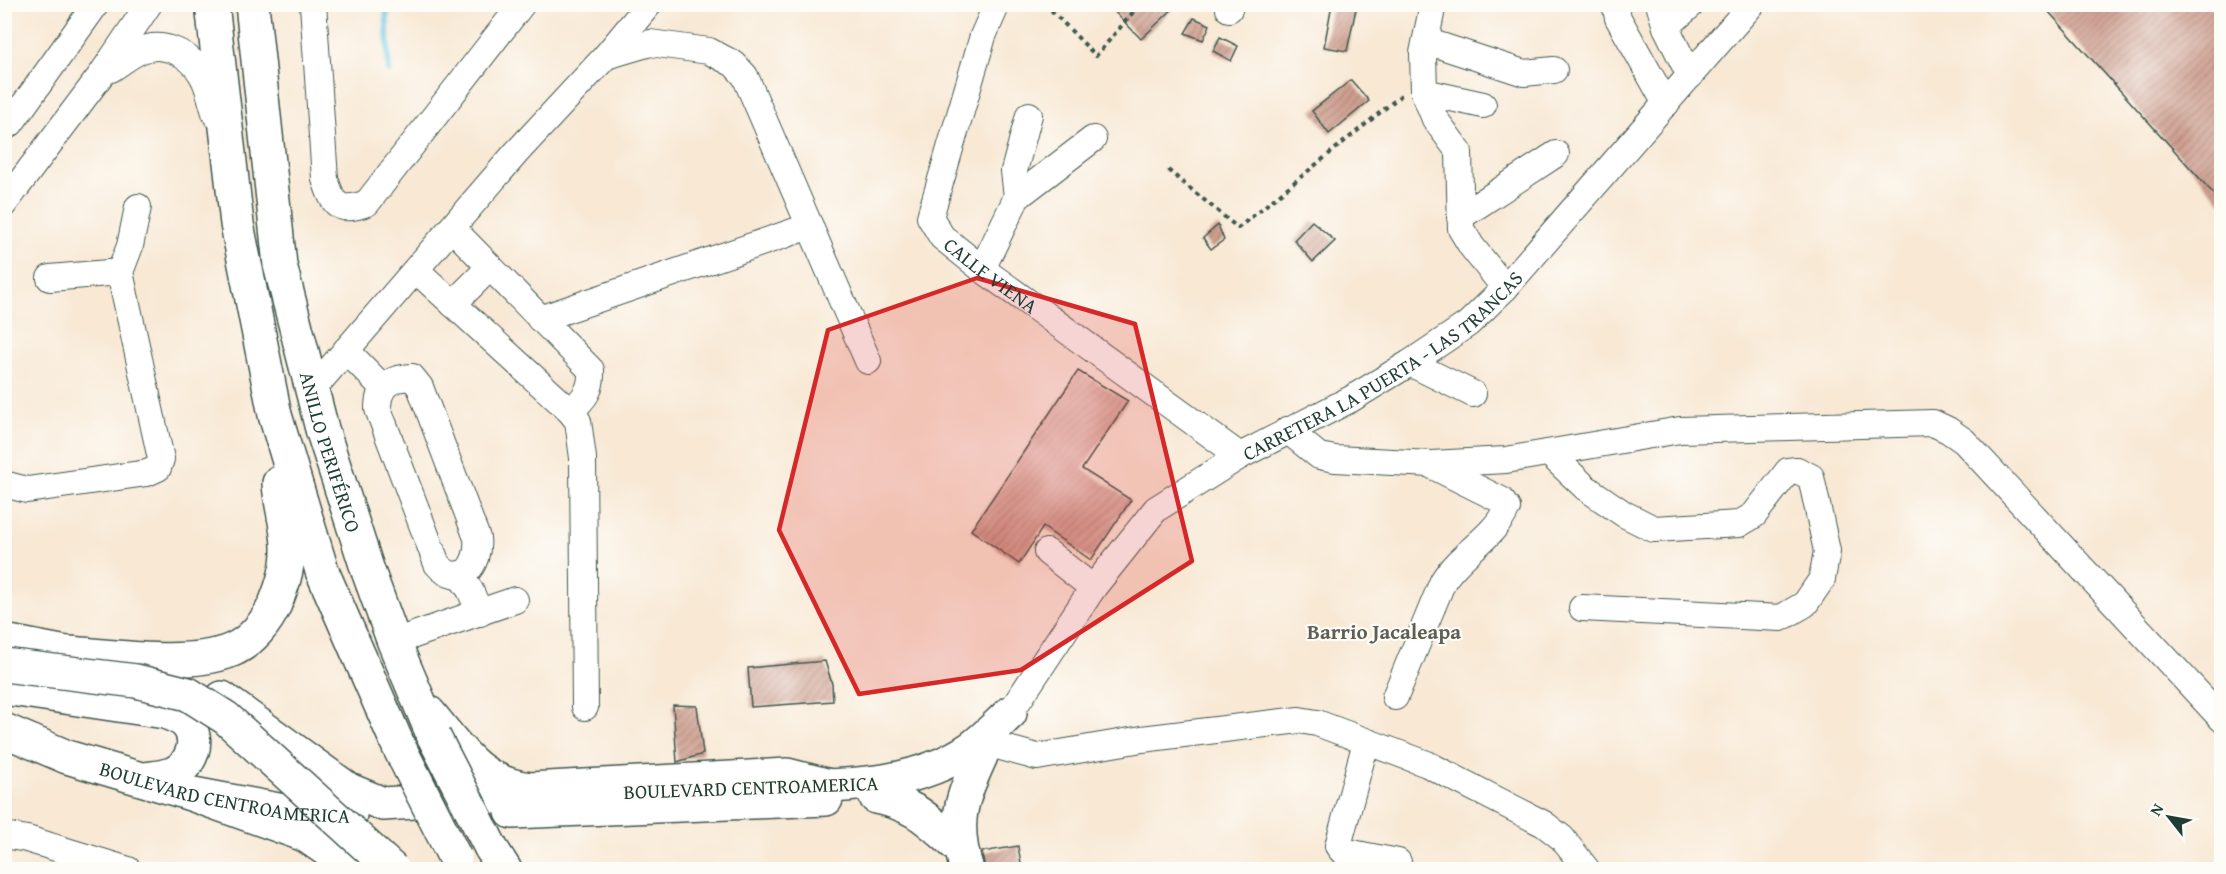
<svg xmlns="http://www.w3.org/2000/svg" width="2226" height="874" font-family="'Gentium Book Plus',serif">
	<style>
		.lines { fill: none; stroke-linecap: round; stroke-linejoin: round }
		.stream { stroke: #63c6e1; stroke-width: 6 }
		.building { fill: url(#building-hatch) }
		.minor-casing { stroke: #40574c; stroke-width: 28 }
		.major-casing { stroke: #40574c; stroke-width: 36 }
		.highway-casing { stroke: #40574c; stroke-width: 36 }
		.path { stroke: #40574c; stroke-width: 4; stroke-dasharray: 4.5 4.5; stroke-linecap: butt }
		.minor { stroke: #fff; stroke-width: 26 }
		.major { stroke: #fff; stroke-width: 33 }
		.highway { stroke: #fff; stroke-width: 33 }
		.highway-bridge-casing { stroke: #40574c; stroke-width: 36; stroke-linecap: butt }
		.highway-bridge { stroke: #fff; stroke-width: 33 }
		.marked { fill: #d62828; fill-opacity: 0.2; stroke: #d62828; stroke-width: 4.5; stroke-linejoin: round }
		.labels { text-anchor: middle; dominant-baseline: central; stroke-width: 4.5; stroke-linejoin: round; paint-order: stroke }
		.street-label { font-size: 20px; fill: #1f3d34; stroke: #fdfcf7 }
		.neighbourhood-label { font-size: 21px; font-weight: bold; fill: #5d5f54; stroke: #fdfcf7 }
	</style>
	<defs>
		<pattern id="building-hatch" width="6" height="6" patternUnits="userSpaceOnUse" patternTransform="scale(1.5)"><rect width="6" height="6" fill="#cf9f90"/><path d="M-1 1l2-2M0 6l6-6M5 7l2-2" fill="none" stroke="#a78376"/></pattern>
	</defs>
	<rect width="100%" height="100%" fill="#fdfcf7"/>
	<filter id="ink" filterUnits="userSpaceOnUse"><feTurbulence type="fractalNoise" baseFrequency=".0167" numOctaves="2"/><feDisplacementMap in="SourceGraphic" scale="12" xChannelSelector="R" yChannelSelector="G"/><feConvolveMatrix kernelMatrix="1 2 1 2 8 2 1 2 1" color-interpolation-filters="sRGB"/></filter>
	<filter id="wash" filterUnits="userSpaceOnUse"><feTurbulence type="fractalNoise" baseFrequency=".008" numOctaves="4" result="noise"/><feDisplacementMap in="SourceGraphic" scale="24" xChannelSelector="R" yChannelSelector="G"/><feGaussianBlur stdDeviation="1.35" result="paint"/><feColorMatrix in="noise" values="0 0 0 0 0 0 0 0 0 0 0 0 0 0 0 0 0 1.4 0 .05"/><feComposite in="paint" operator="in"/></filter>
	<g filter="url(#wash)">
		<rect width="100%" height="100%" fill="#f8e8d4"/>
		<g class="lines">
			<!-- stream -->
			<path class="stream" d="M386,4L389,71"/>
		</g>
		<g id="blocks">
			<!-- building -->
			<path class="building" d="M1107,4H1178L1141,39Z
				M1332,4H1357L1347,51L1324,47Z
				M2058,4H2222V203L2049,12Z
				M1194,18L1210,25L1203,40L1185,33Z
				M1220,37L1238,46L1231,61L1213,51Z
				M1351,80L1369,101L1329,134L1312,111Z
				M1312,221L1335,241L1313,262L1294,240Z
				M1218,225L1224,240L1211,249L1203,238Z
				M1078,371L1128,401L1082,469L1131,500L1091,560L1043,527L1019,564L971,530Z
				M825,661L832,684L833,701L751,707L748,668Z
				M673,705L697,706L703,754L677,762Z
				M1018,846L1022,870H985L982,852Z"/>
		</g>
	</g>
	<g filter="url(#ink)">
		<use href="#blocks" fill-opacity="0" stroke="#40574c" stroke-width="1.5"/>
		<g class="lines">
			<!-- minor casing -->
			<g class="minor-casing">
				<g id="minor">
					<path d="M313,4L325,179C334,206 338,213 367,203L522,4"/>
					<path id="s1" d="M997,4L983,36L930,217L942,237L982,269L1240,456"/>
					<path d="M1433,4L1423,53L1424,92L1435,119L1459,152L1461,229L1472,247L1505,288"/>
					<path d="M1615,4L1618,18L1666,104"/>
					<path d="M1659,4L1666,27L1690,76"/>
					<path d="M1229,9L1231,4"/>
					<path d="M1666,27L1692,4"/>
					<path d="M1426,41L1524,73L1554,70"/>
					<path d="M606,56L649,4"/>
					<path d="M111,69C120,63 129,56 139,51C162,40 190,53 202,75C209,86 211,102 216,115"/>
					<path d="M1424,92L1483,105"/>
					<path d="M4,128L11,123L96,4"/>
					<path d="M1017,197L1014,171L1029,115"/>
					<path d="M4,204L101,75L149,4"/>
					<path d="M1460,217L1556,154"/>
					<path d="M452,228L591,370C592,389 585,399 570,411"/>
					<path d="M982,269L1017,197L1093,139"/>
					<path d="M416,270L570,411L578,421L583,458L585,707"/>
					<path d="M50,278L120,272"/>
					<path d="M453,304L490,267"/>
					<path d="M540,319L810,226"/>
					<path d="M346,350L383,388"/>
					<path d="M1410,363L1473,394"/>
					<path d="M412,377L420,387L477,538C480,565 460,591 437,564L378,409C378,385 390,378 412,377Z"/>
					<path d="M312,390L516,153L606,56L650,43L709,51L734,64L745,76L868,361"/>
					<path d="M1287,430L1319,456L1335,459L1431,464L1506,460L1680,430L1933,423L1948,430L1964,441L2222,719"/>
					<path d="M1549,453L1586,488L1624,514L1654,529L1739,524L1754,515L1788,471L1797,470L1811,477L1827,551L1822,579L1805,604L1781,618L1582,608"/>
					<path d="M4,484L27,490L147,473L158,468L161,459L120,272L130,246L138,207"/>
					<path d="M1047,552L1093,588"/>
					<path d="M459,574L470,590L480,613"/>
					<path d="M394,642L515,600"/>
					<path d="M1395,697L1443,581C1460,553 1494,538 1507,508L1501,500L1433,466"/>
					<path id="s2" d="M1010,713L1093,588L1156,509L1240,456L1351,399L1410,363L1468,324L1505,288L1752,4"/>
					<path d="M1366,742L1338,846L1342,851L1398,862"/>
					<path d="M990,744L1037,757L1142,739L1299,720L1317,723L1427,764L1544,824L1562,838L1587,870"/>
					<path d="M4,835L27,839L128,870"/>
				</g>
			</g>
			<!-- major casing -->
			<g class="major-casing">
				<g id="major">
					<path d="M4,641L97,659"/>
					<path d="M4,688L165,712C172,715 181,718 186,723C202,740 191,766 172,774C163,777 153,778 144,779"/>
					<path d="M222,698L349,790L383,804L540,794"/>
					<path id="s3" d="M4,730L67,757L188,793L289,812L350,815"/>
					<path d="M801,787C861,785 920,783 971,748C985,738 997,725 1010,713"/>
					<path d="M876,797C917,805 930,822 960,848"/>
					<path d="M512,812L826,799"/>
					<path d="M967,870C952,822 961,800 981,756"/>
				</g>
			</g>
			<!-- highway casing -->
			<g class="highway-casing">
				<g id="highway">
					<path d="M212,4L237,224L275,415L322,571L399,747"/>
					<path id="s4" d="M252,4L280,265L322,429L368,571L394,642L434,737"/>
					<path d="M68,653C114,656 190,668 232,650C251,642 267,622 275,604C282,587 288,570 288,551C289,529 280,505 279,483"/>
					<path d="M429,713C460,750 479,783 530,789L787,775L830,786"/>
					<path d="M188,793L305,835L356,870"/>
					<path d="M491,848L505,870"/>
				</g>
			</g>
			<!-- path -->
			<path class="path" d="M1045,4L1096,56L1140,4
				M1168,170L1238,228L1404,93"/>
			<!-- minor -->
			<use href="#minor" class="minor"/>
			<!-- major -->
			<use href="#major" class="major"/>
			<!-- highway -->
			<use href="#highway" class="highway"/>
			<!-- highway-bridge casing -->
			<g class="highway-bridge-casing">
				<path id="highway-bridge" d="M4,665L136,681L188,694L226,718L393,870
					M434,737L491,848
					M399,747L455,858"/>
			</g>
			<!-- highway-bridge -->
			<use href="#highway-bridge" class="highway-bridge"/>
		</g>
	</g>
	<!-- marked area -->
	<path class="marked" d="M977,278L1135,324L1192,561L1021,670L859,694L779,530L828,330Z"/>
	<g class="labels">
		<!-- street labels -->
		<g class="street-label">
			<text stroke="none"><textPath href="#s1" startOffset="309">CALLE VIENA</textPath></text>
			<text stroke="none"><textPath href="#s2" startOffset="520">CARRETERA LA PUERTA - LAS TRANCAS</textPath></text>
			<text stroke="none"><textPath href="#s4" startOffset="456">ANILLO PERIFÉRICO</textPath></text>
			<text transform="translate(751 787) rotate(-2)">BOULEVARD CENTROAMERICA</text>
			<text stroke="none"><textPath href="#s3" startOffset="231">BOULEVARD CENTROAMERICA</textPath></text>
		</g>
		<!-- neighbourhood labels -->
		<g class="neighbourhood-label">
			<text x="1384" y="631">Barrio Jacaleapa</text>
		</g>
	</g>
	<!-- margin -->
	<rect width="2226" height="874" fill="none" stroke="#fdfcf7" stroke-width="24"/>
	<!-- north arrow -->
	<g transform="translate(2169 817) rotate(301)" stroke="#fdfcf7" stroke-width="4.5" paint-order="stroke">
	<path d="M0-4.5L10 22L0 15L-10 22Z" fill="#1f3d34"/>
	<text y="-9" font-size="16" font-weight="bold" text-anchor="middle" fill="#1f3d34">N</text>
	</g>
</svg>
